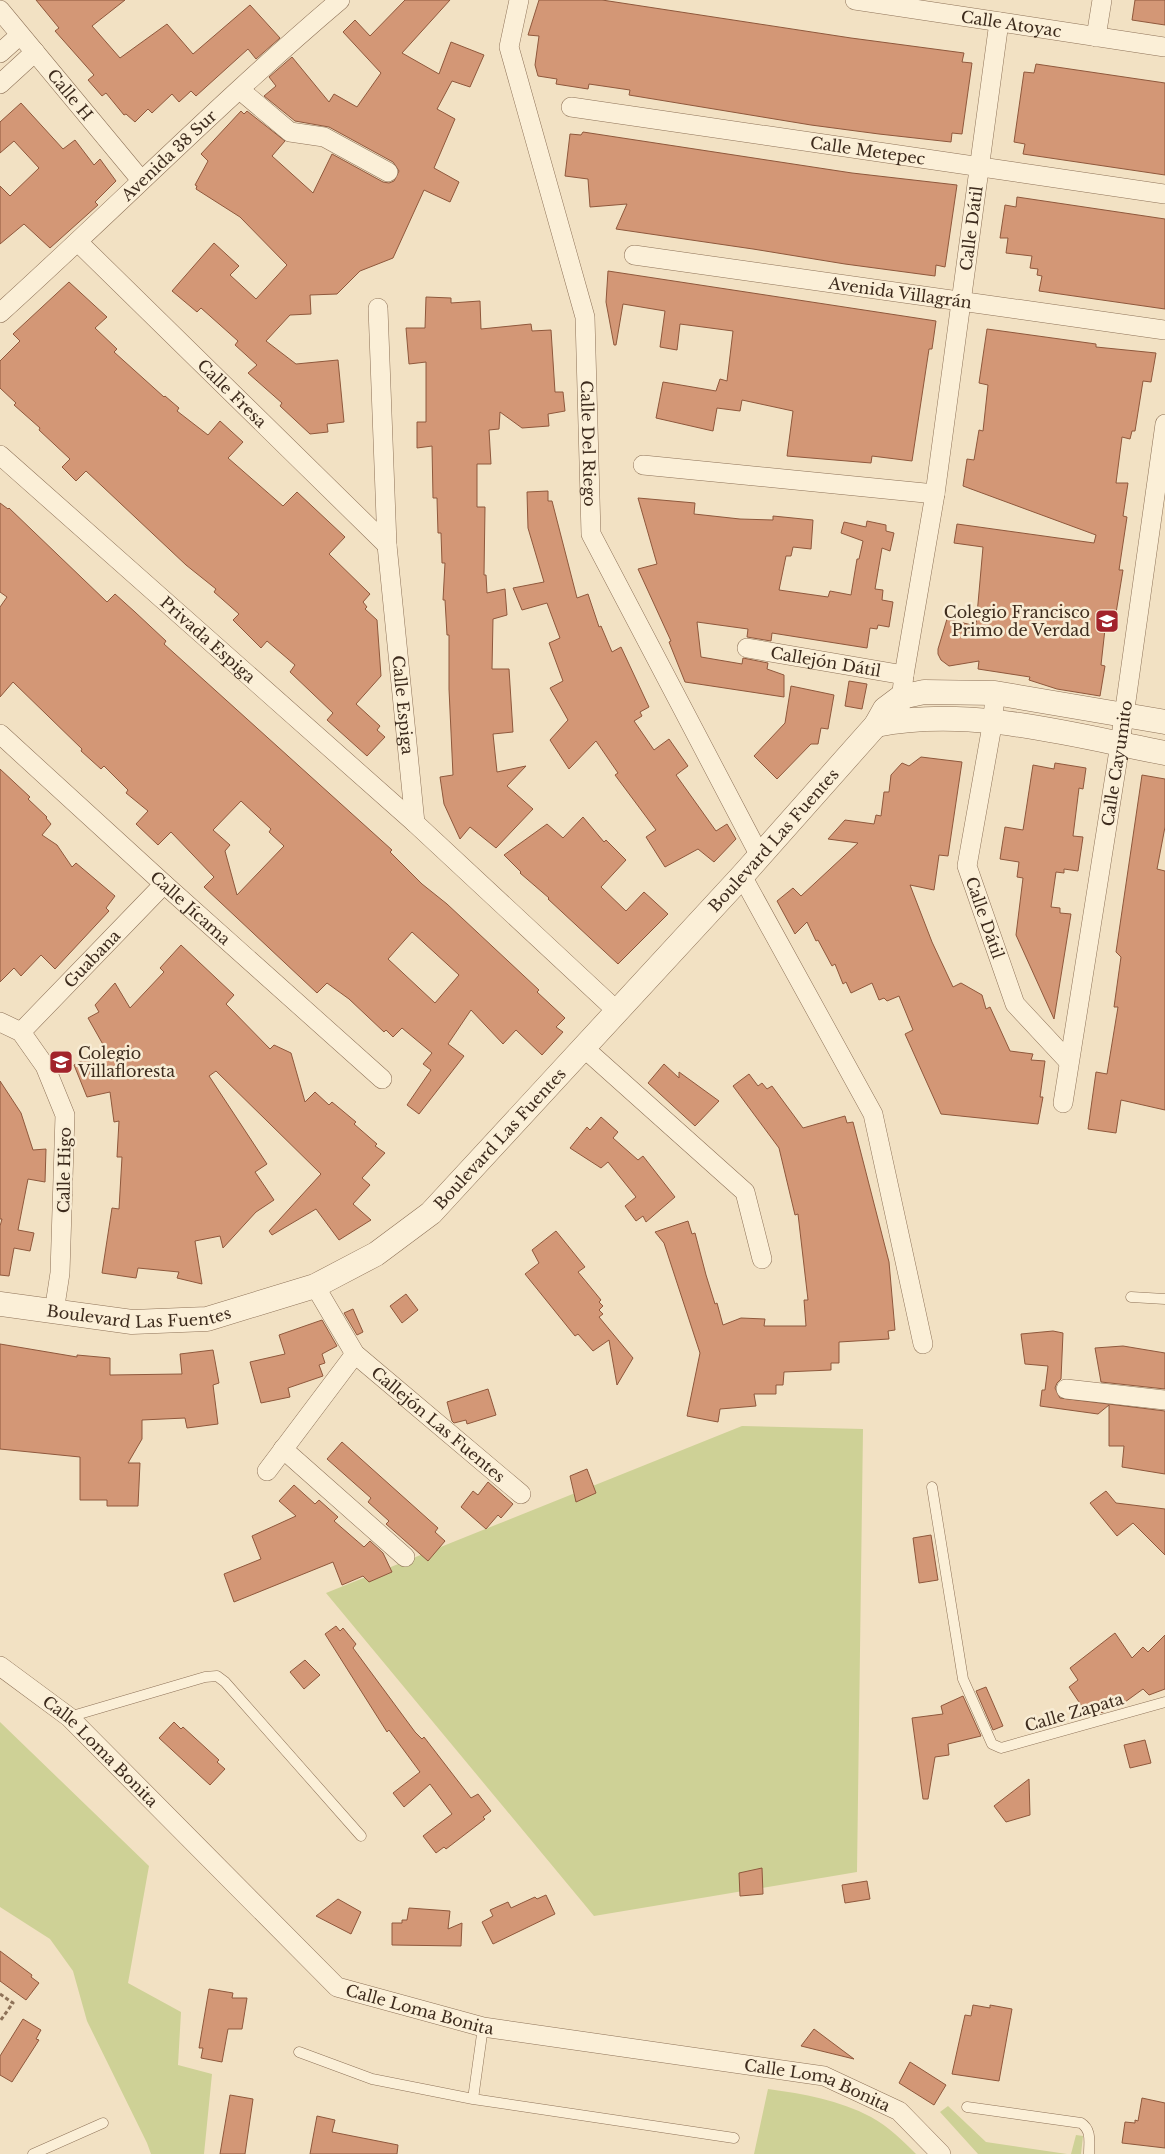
<svg xmlns="http://www.w3.org/2000/svg" width="1165" height="2154" font-family="'Libre Baskerville',serif">
	<style>
		.green { fill: #ced196 }
		.building { fill: #d39776; stroke: #8f583c; fill-rule: evenodd }
		.lines { fill: none; stroke-linecap: round; stroke-linejoin: round }
		.service-casing { stroke: #8e7258; stroke-width: 11 }
		.minor-casing { stroke: #8e7258; stroke-width: 20 }
		.tertiary-casing { stroke: #8e7258; stroke-width: 25 }
		.path { stroke: #8e7258; stroke-width: 3; stroke-dasharray: 4 2.5; stroke-linecap: butt }
		.service { stroke: #fbefd7; stroke-width: 10 }
		.minor { stroke: #fbefd7; stroke-width: 19 }
		.tertiary { stroke: #fbefd7; stroke-width: 24 }
		.labels { text-anchor: middle; dominant-baseline: central; stroke-width: 5; stroke-linejoin: round; paint-order: stroke }
		.street-label { font-size: 16px; fill: #3d2b1d; stroke: #f8ecd4 }
		.poi-label { font-size: 16px; fill: #3d2b1d; stroke: #f8ecd4; text-anchor: end }
	</style>
	<rect width="100%" height="100%" fill="#f2e1c3"/>
	<!-- green -->
	<path class="green" d="M742,1426L863,1429L857,1872L594,1916L326,1593Z
		M0,1722L149,1866L128,1983L181,2012L178,2065L212,2074L204,2154H151L147,2143L87,2021L73,1971L50,1939L0,1907Z
		M768,2089C804,2094 839,2100 871,2117C888,2126 903,2141 916,2154H754Z
		M948,2106L986,2142L1067,2154H978L940,2112Z
		M1076,2135L1083,2136L1081,2154H1071Z"/>
	<!-- building -->
	<path class="building" d="M36,0H125L92,26L120,58L167,24L193,54L250,5L280,38L256,59L248,49L196,96L191,91L179,102L172,94L152,113L148,109L135,122L126,114L124,115L106,93L102,96L88,80L94,75L55,31L59,28Z
		M405,0H450L402,53L439,74L451,42L484,55L470,87L452,81L437,109L455,119L434,168L459,182L450,202L424,190L393,258L360,271L337,294L310,295L311,314L290,315L266,341L296,364L338,360L344,422L327,424L328,432L310,434L280,406L282,403L248,373L257,365L235,345L238,341L201,308L197,312L172,291L214,243L239,266L230,275L256,299L287,265L240,217L196,189L197,186L195,185L208,161L201,154L241,111L244,114L247,111L285,141L272,156L313,193L332,154L383,182L389,183L394,181L399,171L393,162L329,127L295,121L264,96L276,86L269,77L292,57L329,102L334,94L357,107L381,73L343,32L355,20L370,36Z
		M539,0H602L851,38L964,53L962,62L972,63L962,134L952,133L951,142L879,134L811,125L629,95L630,90L589,84L588,89L556,84L557,79L538,76L535,65L539,36L528,35Z
		M1135,0H1165V25L1132,20Z
		M1036,64L1165,83V175L1023,154L1025,144L1014,142L1024,72L1034,73Z
		M21,103L63,149L75,140L94,165L100,159L116,181L95,202L98,205L50,248L24,224L0,244V186L10,196L39,168L14,141L0,153V122Z
		M583,132L852,173L957,185L945,267L936,265L935,276L845,264L753,249L616,229L627,204L590,207L588,179L565,176L570,134L581,135Z
		M1017,197L1165,219V309L1039,291L1042,276L1037,275L1038,269L1030,268L1032,256L1006,253L1008,238H1000L1005,205L1016,207Z
		M608,271L936,321L932,349H929L912,461L872,456L871,463L787,456L793,411L742,400L740,411L717,408L713,431L656,418L663,382L716,391L720,379L727,381L733,331L680,324L677,350L660,347L665,311L623,304L616,345H614L606,302Z
		M69,282L107,317L95,328L117,349L114,352L164,397L165,396L179,408L177,411L208,435L220,421L243,442L228,458L283,506L297,492L345,537L329,554L370,594L363,602L367,607L365,609L377,620L381,676L356,704L380,726L377,730L385,737L367,756L327,720L333,713L290,672L295,665L267,641L261,648L233,620L239,614L214,592L216,589L186,565L86,471L76,481L62,467L70,459L39,430L40,428L14,405L16,403L0,388V361L20,341L13,334Z
		M426,297L451,298V303L480,301L481,329L531,324L532,331L551,330L555,392H563L565,411L548,414L549,426L522,428L500,412L499,429L489,430L491,464H477V507H485L484,575H486L487,593L505,589L507,615L493,619L492,669H509L513,732L493,734L497,772L526,766L507,786L533,809L496,848L470,827L460,839L444,804L440,777L453,775L449,689V635H447L445,600H443L445,563H442L441,533H438L437,498H433L432,446L417,448V422H426V362L409,364L406,328H425Z
		M987,329L1096,344V347L1156,353L1151,382L1143,381L1135,431H1132L1130,439L1122,437L1116,483H1128L1123,516L1127,517L1119,570H1123L1116,613L1107,611L1101,665L1105,666L1100,696L1057,689L1029,680L1030,677L978,669L979,661L949,666L941,660L938,654V649L947,619L976,626L983,547L954,543L957,524L1094,543L1096,535L963,486L967,459L974,460L979,430L983,431L988,385L979,383Z
		M548,491V501H552L577,598L588,594L599,627L601,626L612,652L621,647L649,707L640,712L642,716L634,721L654,750L669,739L688,766L676,775L716,831L727,824L736,839L714,862L698,849L665,867L646,837L656,830L615,775L618,773L596,741L569,769L550,740L568,720L550,688L563,681L549,643L560,638L547,603L522,610L513,588L544,582L528,528L527,492Z
		M638,498L695,503L694,514L740,519L773,520V516L813,520L811,549L793,547L791,556H786L779,590L828,597L830,591L851,595L857,559H859L863,541L841,533L844,522L866,527L867,521L886,525V531L894,533L890,551L882,548L875,589L883,590L882,600L893,602L889,627L878,625L877,629L870,628L867,648L772,633L771,641L747,637L748,629L697,622L701,657L742,664L743,658L768,663L767,669L784,675V697L685,682L669,642L671,641L638,569L657,564Z
		M0,503L8,509L9,508L107,602L115,594L135,612L166,641L164,644L392,850L390,852L422,884L447,904L539,990L537,992L565,1018L556,1027L563,1032L542,1055L516,1030L503,1044L471,1010L448,1044L464,1056L419,1114L407,1105L431,1070L423,1064L432,1053L402,1028L393,1037L386,1030L384,1032L349,999L327,983L317,993L204,887L214,877L171,832L158,845L136,824L148,811L126,793L128,790L104,766L101,769L81,751L82,749L13,682L0,697V607L7,597L0,592ZM241,801L271,829L269,832L284,846L237,895L225,851L230,845L213,830ZM412,932L459,975L435,1003L388,959Z
		M849,681L867,684L862,709L845,706Z
		M791,686L834,695L828,729L821,728L818,744H811L777,779L754,756L785,723Z
		M921,757L962,762L948,856L939,855L934,890L910,885L932,942L953,987L961,983L982,995L986,1009L990,1007L1010,1051L1033,1054L1031,1060L1045,1061L1040,1097H1043L1038,1124L941,1114L905,1034L913,1030L899,996L887,1001L884,998L879,1000L872,983L851,993L846,982L843,984L835,964L832,966L818,940L816,941L807,922L795,934L777,901L793,888L801,896L858,843L828,839L845,820L874,824L876,815L881,816L884,792H889L891,775L902,763L909,766Z
		M1055,763L1086,768L1083,789L1079,788L1073,836L1083,837L1078,871L1064,869V873L1056,872L1051,907L1060,908V913L1071,914L1054,1019L1016,935L1023,878L1017,877L1019,862L1000,859L1005,827L1023,830L1033,765L1054,769Z
		M0,769L30,797L28,799L47,817L46,818L51,824L42,835L57,845L72,867L76,863L115,896L106,908L109,911L55,969L41,955L21,976L14,968L0,982Z
		M1142,775L1165,779V827L1157,869L1165,871V1110L1121,1100L1116,1133L1088,1129L1096,1072L1107,1074L1118,1007H1114L1121,957L1116,952Z
		M583,817L604,842L606,840L626,860L601,887L626,911L644,892L668,914L618,964L548,899L549,898L520,873L521,872L504,855L547,824L563,838Z
		M181,945L234,995L226,1004L270,1049L274,1045L291,1053L305,1102L315,1092L329,1105L332,1102L356,1122L354,1124L377,1144L375,1146L385,1153L362,1178L370,1185L353,1204L371,1220L339,1240L316,1209L272,1235L269,1231L321,1174L216,1071L209,1076L267,1164L255,1172L274,1200L256,1212L223,1248L220,1236L195,1241L202,1284L177,1278L179,1272L138,1268L136,1278L102,1273L112,1208L119,1209L122,1157H117L119,1121L114,1122L110,1092L87,1097L74,1065L105,1048L88,1018L99,1012L95,1005L115,983L130,1008L164,972L160,968Z
		M664,1064L679,1078V1072L719,1101L695,1126L648,1083Z
		M749,1074L758,1086L762,1083L767,1089L772,1086L803,1128L845,1116L847,1123L853,1122L889,1262L895,1330L888,1331L889,1339L839,1342V1363H831V1370L784,1372L783,1385H776V1394H754L756,1406L720,1409L718,1422L687,1416L700,1353L664,1243L655,1232L688,1221L692,1234L695,1233L706,1275L715,1304L717,1303L723,1325L741,1318L765,1319L764,1326H806L804,1300H808L798,1214L795,1215L779,1148L733,1086Z
		M0,1081L21,1113L33,1150L46,1149L45,1182L28,1179L18,1230L34,1233L30,1251L14,1248L9,1276L0,1275V1226L2,1219H0Z
		M601,1117L618,1132L613,1138L638,1160L643,1156L675,1197L646,1222L643,1216L636,1221L625,1206L636,1197L608,1162L601,1168L570,1148L587,1127L590,1130Z
		M556,1231L585,1267L578,1272L601,1300L599,1302L603,1306L599,1310L603,1314L599,1317L633,1358L617,1385L609,1340L593,1351L578,1334L575,1336L525,1274L539,1263L532,1250Z
		M406,1294L418,1310L402,1323L390,1306Z
		M353,1309L363,1332L357,1335L344,1313Z
		M322,1320L337,1346L322,1354L325,1363L319,1365L323,1376L288,1388L290,1397L261,1403L250,1362L285,1354L279,1335Z
		M1053,1331L1063,1333L1061,1379L1057,1383L1055,1388L1060,1398L1165,1411V1474L1122,1467L1124,1446H1109V1405L1098,1414L1040,1406L1042,1390H1045L1048,1366L1025,1364L1021,1334Z
		M0,1344L77,1357V1355L110,1358V1375L182,1374L180,1354L213,1350L219,1383L213,1385L218,1424L187,1428L185,1418L142,1420V1439L128,1463H140L138,1506H107V1500H80V1457L0,1449Z
		M1123,1346L1165,1353V1389L1101,1382L1095,1348Z
		M488,1389L496,1415L467,1424L466,1420L454,1423L452,1421L447,1402Z
		M342,1442L438,1528L435,1532L445,1541L428,1561L386,1524L389,1521L368,1502L371,1498L327,1459Z
		M587,1469L596,1493L576,1502L570,1476Z
		M488,1482L513,1504L501,1518L498,1515L486,1529L461,1507L473,1491L478,1495Z
		M294,1485L315,1504L319,1500L338,1517L334,1521L364,1547L370,1541L383,1553L392,1572L369,1582L363,1576L342,1585L333,1562L234,1602L224,1574L261,1559L252,1536L296,1516L279,1501Z
		M1106,1491L1116,1503L1165,1509V1555L1133,1523L1117,1536L1090,1503Z
		M931,1535L938,1580L919,1583L913,1538Z
		M336,1626L340,1631L343,1628L356,1644L353,1648L415,1732L422,1739L424,1737L471,1798L478,1794L491,1811L483,1817L485,1819L446,1849L444,1847L436,1853L423,1836L452,1814L430,1784L404,1807L393,1793L420,1772L389,1730L387,1732L325,1634Z
		M1115,1633L1132,1658L1143,1647L1148,1652L1165,1635V1689L1149,1695L1143,1689L1125,1702L1122,1698L1102,1713L1095,1703L1085,1711L1069,1687L1078,1680L1070,1668Z
		M305,1660L320,1675L304,1689L290,1672Z
		M986,1687L1003,1726L993,1730L976,1691Z
		M963,1696L981,1736L948,1744L949,1755L935,1757L928,1799H923L912,1718L943,1714L941,1706Z
		M174,1722L181,1729L183,1727L219,1760L217,1762L225,1769L210,1785L159,1738Z
		M1145,1740L1151,1763L1130,1768L1124,1745Z
		M1029,1779L1030,1815L1006,1822L994,1806Z
		M762,1868L763,1894L740,1896L739,1873Z
		M867,1881L870,1899L845,1903L842,1885Z
		M546,1895L555,1914L493,1944L482,1922L493,1916L490,1910L508,1902L511,1908L535,1897L537,1899Z
		M338,1899L361,1912L351,1934L316,1916Z
		M409,1908L450,1911L448,1929L462,1923L461,1946L392,1945V1923H402V1920H407Z
		M0,1951L32,1975L31,1977L39,1983L26,2000L0,1981Z
		M209,1989L233,1993L232,1998H247L242,2029H228L222,2062L201,2058L203,2048H199Z
		M973,2005L990,2008V2005L1012,2009L999,2081L952,2074L965,2015L971,2016Z
		M23,2019L41,2030L36,2039L39,2040L12,2082L0,2075V2056Z
		M814,2029L854,2059L801,2046Z
		M910,2062L946,2085L934,2105L899,2083Z
		M230,2095L253,2099L245,2154H220Z
		M1142,2098L1165,2103V2148L1122,2143L1125,2122L1135,2123V2120L1138,2121Z
		M317,2116L335,2120L332,2132L398,2145L397,2154H310Z"/>
	<g class="lines">
		<!-- service casing -->
		<g class="service-casing">
			<path id="service" d="M1131,1297L1165,1299
				M932,1487L963,1679L992,1744L1001,1748L1165,1702
				M69,1717L205,1677L217,1676L225,1682L361,1836
				M299,2052L372,2079L473,2099L734,2138
				M473,2099L483,2027
				M967,2107L1081,2123C1092,2130 1089,2142 1089,2154
				M33,2154L103,2123"/>
		</g>
		<!-- minor casing -->
		<g class="minor-casing">
			<g id="minor">
				<path id="s1" d="M519,0L509,47L585,317L591,534L760,856"/>
				<path id="s2" d="M855,0L1165,47"/>
				<path id="s3" d="M0,10L141,180"/>
				<path d="M1096,37L1102,0"/>
				<path d="M0,53L20,35"/>
				<path d="M0,84L35,52"/>
				<path d="M240,90L290,132L324,137L388,172"/>
				<path id="s4" d="M571,107L1165,194"/>
				<path id="s5" d="M78,242L387,545"/>
				<path id="s6" d="M634,255L1165,330"/>
				<path id="s7" d="M378,308L387,545L415,823"/>
				<path id="s8" d="M0,313C114,210 222,100 340,0"/>
				<path id="s9" d="M0,455L415,823L618,1012"/>
				<path d="M643,465L935,494"/>
				<path id="s10" d="M747,648L904,675"/>
				<path id="s11" d="M995,693L993,720L967,866L1015,1004L1069,1062"/>
				<path id="s12" d="M900,709L904,675L935,494L999,22"/>
				<path id="s13" d="M0,734L164,884L382,1079"/>
				<path d="M742,876L873,1114L923,1344"/>
				<path d="M0,1022L21,1032L45,1066L65,1115L60,1273L54,1312"/>
				<path id="s14" d="M21,1032L164,884"/>
				<path d="M584,1048L745,1192L762,1259"/>
				<path id="s15" d="M1063,1103L1120,744L1165,424"/>
				<path id="s16" d="M315,1286L355,1354L521,1494"/>
				<path d="M1066,1389L1165,1400"/>
				<path d="M283,1449L405,1557"/>
				<path d="M267,1471L355,1354"/>
				<path id="s17" d="M0,1666L69,1717L337,1987L483,2027L824,2076L899,2111L941,2154"/>
			</g>
		</g>
		<!-- tertiary casing -->
		<g class="tertiary-casing">
			<g id="tertiary">
				<path d="M876,725C972,706 1071,735 1165,753"/>
				<path id="s18" d="M0,1304L132,1322L207,1319L315,1286L376,1254L431,1213L742,876L876,725L885,709L901,697L924,692L995,693L1165,722"/>
			</g>
		</g>
		<!-- path -->
		<path class="path" d="M0,1994L13,2003L0,2021"/>
		<!-- service -->
		<use href="#service" class="service"/>
		<!-- minor -->
		<use href="#minor" class="minor"/>
		<!-- tertiary -->
		<use href="#tertiary" class="tertiary"/>
	</g>
	<!-- icons -->
	<defs>
		<g id="school-square" transform="scale(1.25)"><rect x="-9" y="-9" width="18" height="18" rx="4" fill="#a2232b" stroke="#f8ecd4"/><path d="M0-5L7-2L0 1L-7-2ZM-4 1L0 2.5L4 1V4Q0 6-4 4Z" fill="#fff"/></g>
	</defs>
	<g fill-rule="evenodd">
		<use href="#school-square" x="1107" y="621"/>
		<use href="#school-square" x="61" y="1062"/>
	</g>
	<g class="labels">
		<!-- street labels -->
		<g class="street-label">
			<text stroke="none"><textPath href="#s2" startOffset="158">Calle Atoyac</textPath></text>
			<text stroke="none"><textPath href="#s3" startOffset="110">Calle H</textPath></text>
			<text stroke="none"><textPath href="#s4" startOffset="300">Calle Metepec</textPath></text>
			<text stroke="none"><textPath href="#s8" startOffset="231">Avenida 38 Sur</textPath></text>
			<text stroke="none"><textPath href="#s12" startOffset="486">Calle Dátil</textPath></text>
			<text stroke="none"><textPath href="#s6" startOffset="269">Avenida Villagrán</textPath></text>
			<text stroke="none"><textPath href="#s5" startOffset="216">Calle Fresa</textPath></text>
			<text stroke="none"><textPath href="#s1" startOffset="455">Calle Del Riego</textPath></text>
			<text stroke="none"><textPath href="#s9" startOffset="278">Privada Espiga</textPath></text>
			<text stroke="none"><textPath href="#s10" startOffset="80">Callejón Dátil</textPath></text>
			<text stroke="none"><textPath href="#s7" startOffset="398">Calle Espiga</textPath></text>
			<text stroke="none"><textPath href="#s15" startOffset="344">Calle Cayumito</textPath></text>
			<text stroke="none"><textPath href="#s18" startOffset="965">Boulevard Las Fuentes</textPath></text>
			<text stroke="none"><textPath href="#s13" startOffset="258">Calle Jícama</textPath></text>
			<text stroke="none"><textPath href="#s11" startOffset="230">Calle Dátil</textPath></text>
			<text stroke="none"><textPath href="#s14" startOffset="102">Guabana</textPath></text>
			<text stroke="none"><textPath href="#s18" startOffset="560">Boulevard Las Fuentes</textPath></text>
			<text transform="translate(64 1170) rotate(-89)">Calle Higo</text>
			<text stroke="none"><textPath href="#s18" startOffset="140">Boulevard Las Fuentes</textPath></text>
			<text stroke="none"><textPath href="#s16" startOffset="188">Callejón Las Fuentes</textPath></text>
			<text transform="translate(1074 1712) rotate(-16)">Calle Zapata</text>
			<text stroke="none"><textPath href="#s17" startOffset="132">Calle Loma Bonita</textPath></text>
			<text stroke="none"><textPath href="#s17" startOffset="552">Calle Loma Bonita</textPath></text>
			<text stroke="none"><textPath href="#s17" startOffset="958">Calle Loma Bonita</textPath></text>
		</g>
		<!-- poi labels -->
		<g class="poi-label">
			<text x="1090" y="612">Colegio Francisco<tspan x="1090" dy="18">Primo de Verdad</tspan></text>
			<text x="78" y="1053" text-anchor="start">Colegio<tspan x="78" dy="18">Villafloresta</tspan></text>
		</g>
	</g>
</svg>
